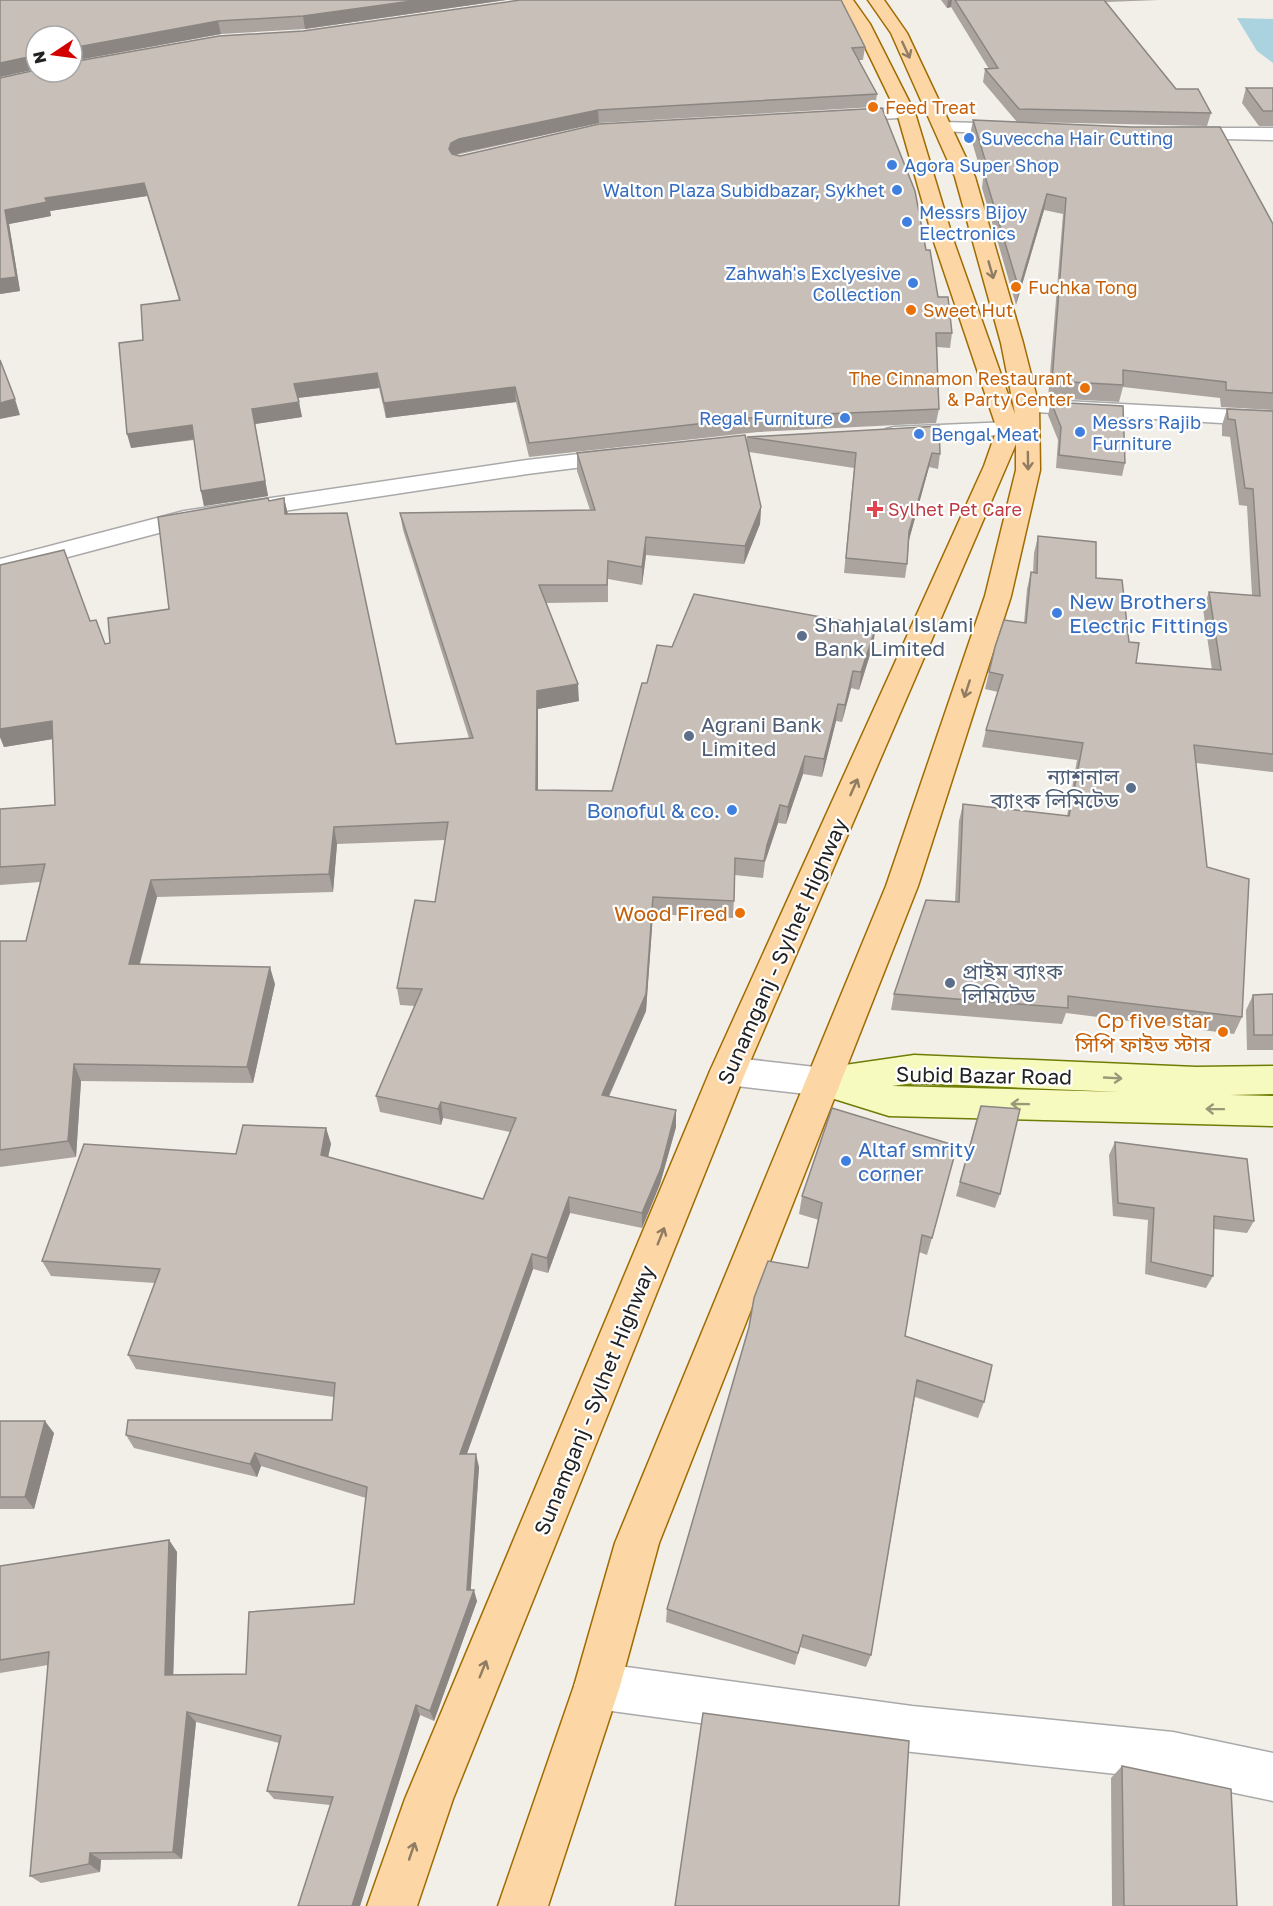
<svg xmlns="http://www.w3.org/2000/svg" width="1273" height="1906" font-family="'Golos Text','Noto Sans Bengali',sans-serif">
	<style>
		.water { fill: #aad3df }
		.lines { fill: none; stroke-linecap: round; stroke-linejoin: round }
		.minor-casing { stroke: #a9a9a9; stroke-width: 3 }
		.tertiary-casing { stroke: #a9a9a9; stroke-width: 3 }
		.secondary-casing { stroke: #707d05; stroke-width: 3 }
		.primary-casing { stroke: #a06b00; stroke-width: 3 }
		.minor { fill: #fff; fill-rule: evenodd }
		.tertiary { fill: #fff; fill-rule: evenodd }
		.secondary { fill: #f7fabf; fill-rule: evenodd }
		.primary { fill: #fcd6a4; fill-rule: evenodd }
		.wall { fill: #aba49e }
		.shaded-wall { fill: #8b8681 }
		.building { fill: #c7bfb8; stroke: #8b8681; stroke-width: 1.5 }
		.oneway { stroke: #8f7c63 }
		.oneway2 { stroke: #979978 }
		.food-dot { fill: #e8710a; stroke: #fff; stroke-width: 2 }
		.shop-dot { fill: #3f7fe0; stroke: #fff; stroke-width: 2 }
		.health-dot { fill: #e0444e; stroke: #fff; stroke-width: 2 }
		.service-dot { fill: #5c6f8a; stroke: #fff; stroke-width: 2 }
		.labels { text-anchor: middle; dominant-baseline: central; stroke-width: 4.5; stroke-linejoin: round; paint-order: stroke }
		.far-food-label { font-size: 18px; fill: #c56008; stroke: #fff; text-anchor: start }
		.far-shop-label { font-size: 18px; fill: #366cbe; stroke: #fff; text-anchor: start }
		.far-health-label { font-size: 18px; fill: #be3a42; stroke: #fff; text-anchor: start }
		.shop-label { font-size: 21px; fill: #366cbe; stroke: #fff; text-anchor: start }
		.service-label { font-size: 21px; fill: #4e5e75; stroke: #fff; text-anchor: start }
		.food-label { font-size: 21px; fill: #c56008; stroke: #fff; text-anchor: end }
		.street-label { font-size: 21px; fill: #222; stroke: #fff }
	</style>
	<rect width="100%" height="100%" fill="#f2efe9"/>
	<!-- water -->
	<path class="water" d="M1237,18L1273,19V63L1257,51Z"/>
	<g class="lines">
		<!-- minor casing -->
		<g class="minor-casing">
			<path id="minor" d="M906,108L912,109L915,113L912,117L839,122L833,121L830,117L833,113L839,112Z
				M942,122L1016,124L1022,125L1025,129L1022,133L1016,134L936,131L933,127L936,123Z
				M1179,128H1273V140L1173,138L1170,134L1173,130Z
				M1027,399L1273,412V426L1019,411L1015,406L1019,401Z
				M1009,422L1017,424L1021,429L1017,434L894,441L886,439L882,434L886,429L894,427Z
				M622,449L631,451L634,456L631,461L527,474L185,526L0,575V559L184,511L527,460Z
				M597,1663L912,1706L1173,1732L1273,1753V1801L1173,1780L912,1752L597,1709L581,1702L574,1686L581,1670Z"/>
		</g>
		<!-- tertiary casing -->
		<g class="tertiary-casing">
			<path id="tertiary" d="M728,1057L824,1068L836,1072L842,1082L836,1092L824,1096L728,1085L716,1081L710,1071L716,1061Z"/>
		</g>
		<!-- secondary casing -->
		<g class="secondary-casing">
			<path id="secondary" d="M914,1055L1196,1067L1273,1066V1094L1230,1095L1273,1096V1126L889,1116L812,1092L806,1082L812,1072L824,1068ZM914,1083L1120,1092L892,1086Z"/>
		</g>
		<!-- primary casing -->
		<g class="primary-casing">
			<path id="primary" d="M837,0H853L870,24L915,113L954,242L1015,414L1001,343L955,177L891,33L868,0H884L907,33L975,177L1023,343L1039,406L1040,470L1011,596L918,886L659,1543L620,1686L548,1906H498L574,1686L615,1543L886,886L985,596L1016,470V444L746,1071L453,1799L417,1906H367L405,1799L710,1071L984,466L997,429L934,242L897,113L854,24Z"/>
		</g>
		<!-- minor -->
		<use href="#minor" class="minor"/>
		<!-- tertiary -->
		<use href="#tertiary" class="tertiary"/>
		<!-- secondary -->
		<use href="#secondary" class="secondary"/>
		<!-- primary -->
		<use href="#primary" class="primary"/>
	</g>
	<!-- wall -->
	<path class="wall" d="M0,0H506L305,29L221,34L72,61V36H36V69L0,77Z
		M941,0H1159L1106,2L1176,89L1211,113L1207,126L1028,122L1273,224V410L1221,407L1220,398L1123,387L1119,402L1048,398L1063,214L1044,210L1016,305L982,188L983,179L970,135L973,120L1017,122L983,82L985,69H989L951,7L947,8Z
		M865,47L863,60H859L877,94L875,107L599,123L456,155L926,250L938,297L952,333L950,348L937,347L939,409L936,423L758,432L529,457L516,402L386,418L379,388L298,398L302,417L255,424L268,496L204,506L201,491L194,440L131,448L143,340L179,300L147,196L50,211L51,216L9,224L20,291L0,294V78Z
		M1246,88H1273V126H1259L1242,103Z
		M1051,402L1125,463L1122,476L1056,468L1058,440L1048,415Z
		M1227,409L1273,411V772L1196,763L1207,867L1242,1017L1234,1034L1066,1013L1062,1024L891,1010L894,994L955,902L959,821L963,804L1067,816L1077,760L982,747L986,730L998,692L985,689L989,672L1024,623L1027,589L1031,572H1033L1034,553L1038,536L1096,578L1129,642L1136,663L1212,670L1203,609L1209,592L1252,595L1247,506L1239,505L1230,437L1222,436V425Z
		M939,426L940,454L938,469L929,467L909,540L907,564L905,578L844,573L854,468L749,452L761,507L760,524L744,564L646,555L642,585L608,579V602L546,603L579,701L538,709V790L612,791L647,683L672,647L873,645L859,690L851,688L842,722L836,721L822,777L803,774L786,824L778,823L765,862L763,878L735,875L733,918L653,914L646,1011L609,1097L676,1110V1127L660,1184L642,1228L570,1213L548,1273L533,1269L467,1454L479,1467L470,1590L477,1601L434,1721L420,1715L360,1906H298L330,1805L274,1799L267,1791L279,1743L196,1722L182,1859L101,1860L100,1872L41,1883L30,1876L48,1665L0,1673V1566L169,1540L177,1552L173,1675L246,1674L354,1604L366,1498L261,1466L257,1477L134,1448L126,1435L332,1420L334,1397L136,1369L128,1355L155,1283L51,1276L42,1261L236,1154L326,1128L331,1144L328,1157L483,1199L510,1132L443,1118L441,1125L380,1112L376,1096L415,1006L400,1005L397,988L435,902L445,840L337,844L333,892L157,897L140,964L275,984L253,1083L81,1081L76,1157L0,1167V941H26L40,882L0,885V809L55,805L53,739L4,747L0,737V565L90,621L105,644L110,643L169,609L269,501L284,498L288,514L396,744L469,738L403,530L400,513L590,510L577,471V453L746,440L747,437Z
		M1273,994V1050H1247L1246,1010L1253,995Z
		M976,1121L1000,1194L995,1208L956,1196Z
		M1115,1142L1254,1221L1247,1233L1214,1229L1213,1276L1206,1288L1145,1274L1148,1220L1113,1216L1109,1155Z
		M802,1196L932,1238L927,1255L919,1252L905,1336L984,1402L978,1418L915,1397L871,1655L866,1667L800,1647L795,1665L666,1622L667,1609L808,1268L819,1220L799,1214Z
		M0,1421L54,1433L34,1509H0Z
		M1122,1766L1237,1906H1112L1111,1778Z"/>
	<!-- shaded-wall -->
	<path class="shaded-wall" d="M419,0H506L305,29L303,16Z
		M948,0H952L951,7L947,8Z
		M218,21L221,34L72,61V48Z
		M33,56L36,69L0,77V63Z
		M598,110L599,123L460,153L452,156L449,149L451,143L459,139Z
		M144,183L147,196L50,211L51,216L9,224L20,291L0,294V279L5,210L45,198Z
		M1047,194L1044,210L1016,305L1019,289Z
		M377,373L379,388L297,398L294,384Z
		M515,387L516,402L386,418L384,403Z
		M15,399L20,415L0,419V403Z
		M299,402L302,417L255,424L268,496L204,506L201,491L252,409Z
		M192,425L196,439L131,448L127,434Z
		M932,453L929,467L907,547L909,532Z
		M284,498L288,515L285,514Z
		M761,507L760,524L744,564L745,546Z
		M646,537V555L642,585V567Z
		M876,627L873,645L859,690L861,672Z
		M853,671L851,688L842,722L845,705Z
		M578,684L579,701L538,709V808L536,790L537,691Z
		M838,704L836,721L822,777L824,759Z
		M52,721L59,738L4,747L0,737V729Z
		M805,756L803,774L786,824L788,807Z
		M780,805L778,823L765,862L763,878L767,845Z
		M334,827L337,844L333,892L329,874Z
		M151,880L157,897L135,981L129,964Z
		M653,897V914L646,1011L602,1111V1095Z
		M270,967L275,984L253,1083L247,1067Z
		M74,1064L81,1081L76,1157L68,1141Z
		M441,1102L443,1118L441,1125L438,1109Z
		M676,1110V1127L660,1184L642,1228V1213Z
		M326,1128L331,1144L325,1171L321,1155Z
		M569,1197L570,1213L548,1273L547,1258Z
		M532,1254L533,1269L462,1467L460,1454Z
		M45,1421L54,1433L34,1509L25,1497Z
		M255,1453L261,1466L257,1477L250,1464Z
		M476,1454L479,1467L470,1601L474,1590L477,1601L434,1721L430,1711L467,1590Z
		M169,1540L177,1552L173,1685L165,1675Z
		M416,1705L420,1715L360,1906H352Z
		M187,1712L196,1722L182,1859L173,1852Z
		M90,1853L101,1860L100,1872L89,1864Z"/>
	<!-- building -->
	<path class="building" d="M0,0H419L303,16L218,21L72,48V36H36V56H33L0,63Z
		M520,0H841L865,47L852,48L877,94L598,110L459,139L451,143L449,149L452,154L460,156L599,124L882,108L915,191L926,250H930L938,297H948L952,333H936L939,409L759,417L529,443L515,387L384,403L377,373L294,384L299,402L252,409L265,481L201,491L192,425L127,434L119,343L143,340L141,305L180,300L144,183L45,198L47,202L5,210L16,277L0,279V78L36,70V72H72V62L219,36L303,31Z
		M955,0H1104L1176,89H1198L1211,113L1019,109L985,69L998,68Z
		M1246,88H1273V111H1263Z
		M973,120L1132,127H1220L1273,224V393L1226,390V382L1123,370V385L1052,381L1066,198L1047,194L1019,289L984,173H989Z
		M0,360L15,399L0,403Z
		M1051,402L1123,406L1125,463L1059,455L1061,427Z
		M1227,409L1273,411V754L1194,745L1207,867L1249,879L1242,1017L1068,996V1008L894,994L926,900L959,902L963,804L1069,816L1083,743L986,730L1003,675L989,672L995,647L1004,620L1026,623L1031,572L1037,573L1038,536L1096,542V578L1122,580L1129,642L1139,643L1136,663L1221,670L1209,592L1260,596L1253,489L1245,488L1235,420L1228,419Z
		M939,426L940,454L932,453L909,532L907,564L846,558L856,453L747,437Z
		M745,435L761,507L745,546L646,537L642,567L608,561L607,585H539L578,684L537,691L536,790L612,791L642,683H647L657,645L672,647L694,594L876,627L861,672L853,671L845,705L838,704L824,759L805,756L788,807L780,805L767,845L764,861L735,858L734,901L653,897L646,994L602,1095L676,1110L661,1168L642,1213L569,1197L547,1258L532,1254L460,1454H476L467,1590H474L430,1711L416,1705L352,1906H298L333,1797L267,1791L281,1736L187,1712L173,1852L90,1853L89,1864L30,1876L49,1652L0,1660V1566L169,1540L165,1675L246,1674L249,1612L354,1604L367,1487L255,1453L250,1464L126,1435L128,1420H332L335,1383L128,1355L160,1269L42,1261L84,1144L236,1154L243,1125L326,1128L321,1155L483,1199L516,1118L441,1102L438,1109L376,1096L422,989L397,988L415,900L435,902L448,822L334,827L329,874L151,880L129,964L270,967L247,1067L74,1064L68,1141L0,1150V941H26L45,864L0,867V809L55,805L52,721L0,729V565L64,550L90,621L96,620L105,644L110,643L108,618L169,609L158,517L268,498L269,501L284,498L285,514L347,513L396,744L473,738L400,513L595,510L577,453Z
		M1273,994V1035H1254L1253,995Z
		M981,1106L1020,1109L1000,1194L960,1182Z
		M832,1108L957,1146L932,1238L922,1235L905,1336L992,1365L984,1402L917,1380L871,1655L803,1635L798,1653L667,1609L749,1327L754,1298L768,1261L808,1268L822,1203L802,1196Z
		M1115,1142L1247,1159L1254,1221L1214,1216L1213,1276L1151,1262L1154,1208L1118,1203Z
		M0,1421H45L25,1497H0Z
		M703,1713L909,1741L899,1906H675Z
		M1122,1766L1231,1789L1237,1906H1124Z"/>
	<!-- one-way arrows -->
	<defs><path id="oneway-shaft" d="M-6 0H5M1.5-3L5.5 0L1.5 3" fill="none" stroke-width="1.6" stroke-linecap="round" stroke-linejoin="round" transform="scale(1.5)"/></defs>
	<g class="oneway">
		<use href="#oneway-shaft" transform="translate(906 50) rotate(65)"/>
		<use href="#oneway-shaft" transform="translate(991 270) rotate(74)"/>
		<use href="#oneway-shaft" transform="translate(1028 461) rotate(89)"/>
		<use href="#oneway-shaft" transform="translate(967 689) rotate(108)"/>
		<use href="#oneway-shaft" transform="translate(854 787) rotate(-66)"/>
		<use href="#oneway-shaft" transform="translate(661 1236) rotate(-68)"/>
		<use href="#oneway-shaft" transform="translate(483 1669) rotate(-68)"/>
		<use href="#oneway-shaft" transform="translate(412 1851) rotate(-71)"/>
	</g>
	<g class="oneway2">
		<use href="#oneway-shaft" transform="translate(1113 1078) rotate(3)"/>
		<use href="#oneway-shaft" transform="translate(1020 1104) rotate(-179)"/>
		<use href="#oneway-shaft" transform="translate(1215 1109) rotate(-179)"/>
	</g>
	<!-- markers -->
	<g class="food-dot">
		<circle cx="873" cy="107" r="6"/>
		<circle cx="1016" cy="287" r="6"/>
		<circle cx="911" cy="310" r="6"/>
		<circle cx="1085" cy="388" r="6"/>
		<circle cx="740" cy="913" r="6"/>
		<circle cx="1223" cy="1032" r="6"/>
	</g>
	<g class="shop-dot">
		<circle cx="969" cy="138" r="6"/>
		<circle cx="892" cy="165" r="6"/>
		<circle cx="897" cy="190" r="6"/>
		<circle cx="907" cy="222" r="6"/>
		<circle cx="913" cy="283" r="6"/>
		<circle cx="845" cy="418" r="6"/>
		<circle cx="1080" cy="432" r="6"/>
		<circle cx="919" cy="434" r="6"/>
		<circle cx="1057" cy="613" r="6"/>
		<circle cx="732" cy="810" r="6"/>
		<circle cx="846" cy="1161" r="6"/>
	</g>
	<path class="health-dot" d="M872 500h6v6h6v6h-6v6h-6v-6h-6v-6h6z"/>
	<g class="service-dot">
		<circle cx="802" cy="636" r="6"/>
		<circle cx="689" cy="736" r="6"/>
		<circle cx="1131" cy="788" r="6"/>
		<circle cx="950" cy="983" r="6"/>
	</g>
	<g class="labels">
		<!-- far-food labels -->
		<g class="far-food-label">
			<text x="885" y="107">Feed Treat</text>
			<text x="1028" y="287">Fuchka Tong</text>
			<text x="923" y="310">Sweet Hut</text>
			<text x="1073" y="378" text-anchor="end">The Cinnamon Restaurant<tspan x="1073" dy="21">&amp; Party Center</tspan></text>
		</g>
		<!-- far-shop labels -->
		<g class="far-shop-label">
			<text x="981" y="138">Suveccha Hair Cutting</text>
			<text x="904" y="165">Agora Super Shop</text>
			<text x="885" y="190" text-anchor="end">Walton Plaza Subidbazar, Sykhet</text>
			<text x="919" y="212">Messrs Bijoy<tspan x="919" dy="21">Electronics</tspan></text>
			<text x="901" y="273" text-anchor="end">Zahwah's Exclyesive<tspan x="901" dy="21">Collection</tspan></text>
			<text x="833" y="418" text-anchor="end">Regal Furniture</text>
			<text x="1092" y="422">Messrs Rajib<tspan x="1092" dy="21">Furniture</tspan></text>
			<text x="931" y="434">Bengal Meat</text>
		</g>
		<!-- far-health labels -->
		<g class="far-health-label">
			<text x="888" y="509">Sylhet Pet Care</text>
		</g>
		<!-- shop labels -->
		<g class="shop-label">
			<text x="1069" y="601">New Brothers<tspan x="1069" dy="24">Electric Fittings</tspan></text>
			<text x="720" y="810" text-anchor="end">Bonoful &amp; co.</text>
			<text x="858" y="1149">Altaf smrity<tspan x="858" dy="24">corner</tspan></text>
		</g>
		<!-- service labels -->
		<g class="service-label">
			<text x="814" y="624">Shahjalal Islami<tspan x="814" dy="24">Bank Limited</tspan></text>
			<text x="701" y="724">Agrani Bank<tspan x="701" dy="24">Limited</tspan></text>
			<text x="1119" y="776" text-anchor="end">ন্যাশনাল<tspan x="1119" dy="24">ব্যাংক লিমিটেড</tspan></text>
			<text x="962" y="971">প্রাইম ব্যাংক<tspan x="962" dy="24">লিমিটেড</tspan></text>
		</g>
		<!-- food labels -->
		<g class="food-label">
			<text x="728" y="913">Wood Fired</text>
			<text x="1211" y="1020">Cp five star<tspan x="1211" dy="24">সিপি ফাইভ স্টার</tspan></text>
		</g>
		<!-- street labels -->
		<g class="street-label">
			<text transform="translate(782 951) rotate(-66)">Sunamganj - Sylhet Highway</text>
			<text transform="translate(984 1075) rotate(1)">Subid Bazar Road</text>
			<text transform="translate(594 1400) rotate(-68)">Sunamganj - Sylhet Highway</text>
		</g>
	</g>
	<!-- north arrow -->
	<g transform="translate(54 54) rotate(257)"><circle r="28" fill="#ffffff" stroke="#a7a7a7" stroke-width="1.5"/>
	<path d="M0-4.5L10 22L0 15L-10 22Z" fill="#d40000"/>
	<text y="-9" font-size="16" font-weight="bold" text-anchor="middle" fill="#222222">N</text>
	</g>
</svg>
